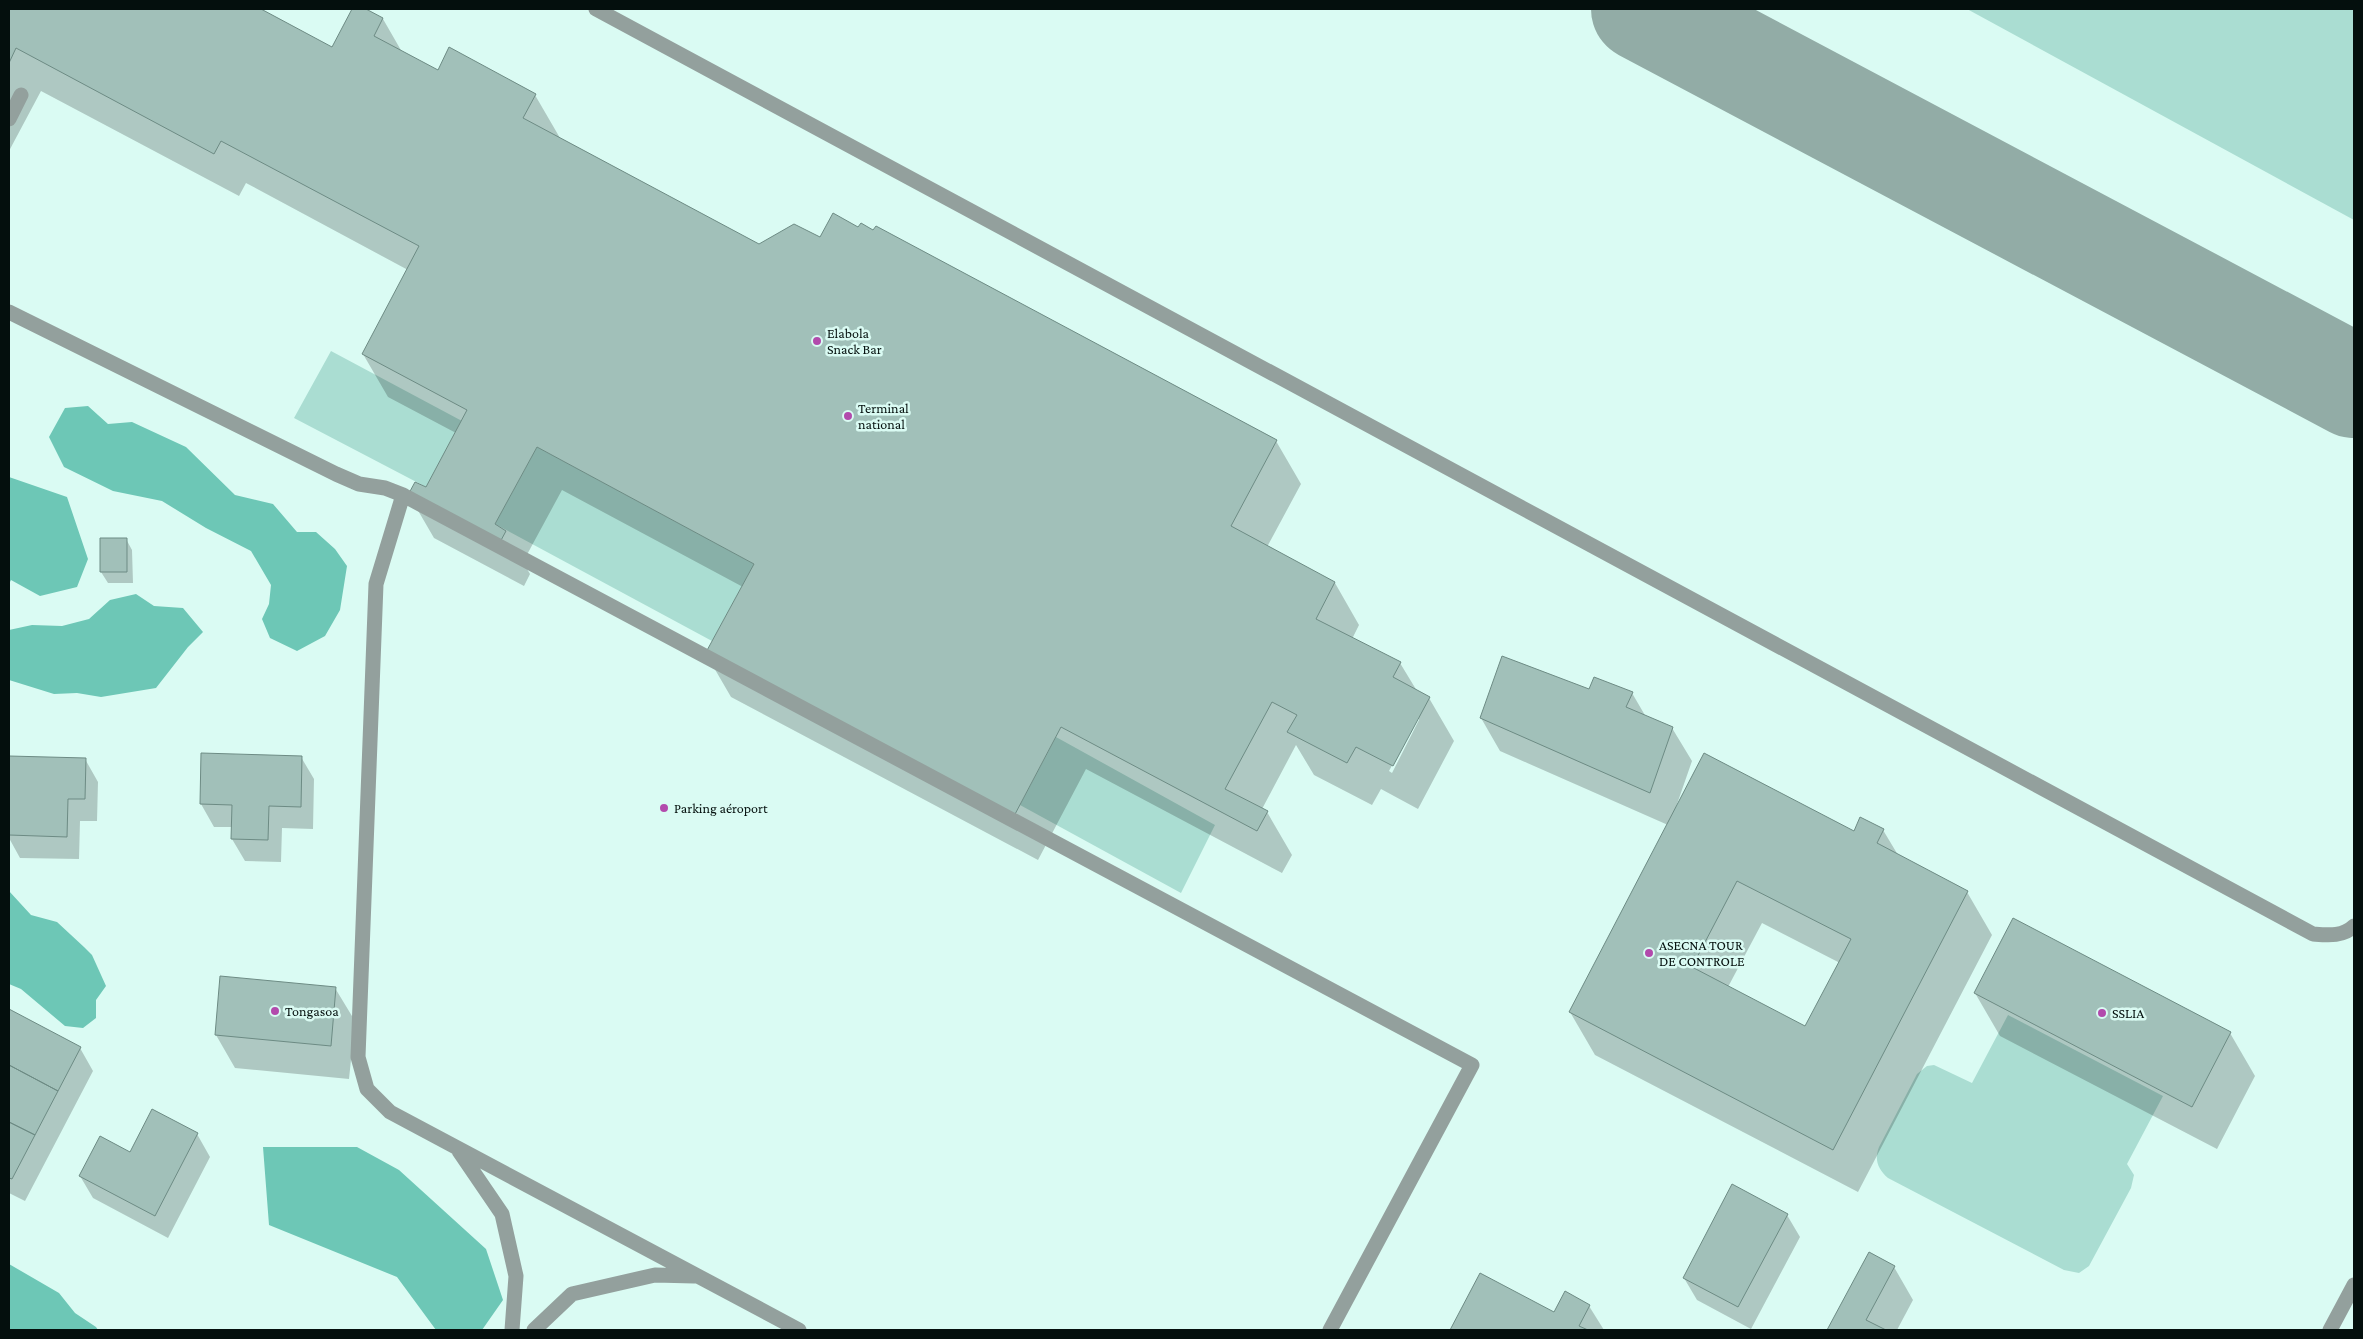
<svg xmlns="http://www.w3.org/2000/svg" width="2363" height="1339" font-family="'Crimson Pro',serif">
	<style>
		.green { fill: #aaddd2 }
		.forest { fill: #6dc7b6 }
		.shadow { fill: #0003; fill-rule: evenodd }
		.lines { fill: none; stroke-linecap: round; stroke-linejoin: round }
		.taxiway { stroke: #92aca6; stroke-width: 104 }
		.building { fill: #a1c0b9; stroke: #6d8b84; fill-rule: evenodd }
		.minor { stroke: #93a09d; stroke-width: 15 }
		.poi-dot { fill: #b24aac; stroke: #dafbf3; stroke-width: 2 }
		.labels { text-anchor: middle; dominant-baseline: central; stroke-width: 5; stroke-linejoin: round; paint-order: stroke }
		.poi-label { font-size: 14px; fill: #040f0d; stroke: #dafbf3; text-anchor: start }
	</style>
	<rect width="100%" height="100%" fill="#dafbf3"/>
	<!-- green -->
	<path class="green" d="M1967,9H2354V220Z
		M331,351L462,421L426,487L294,418Z
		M537,447L754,564L712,641L495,524Z
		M1056,737L1215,825L1181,893L1020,805Z
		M2008,1015L2163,1096L2127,1164L2134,1175L2131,1188L2089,1266L2079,1273L2064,1270L1888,1178C1878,1169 1874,1160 1879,1147L1917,1074L1927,1066L1934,1065L1972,1083Z"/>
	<!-- forest -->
	<path class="forest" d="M88,406L108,424L132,422L186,447L235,495L273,504L297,532H316L335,549L347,566L340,610L325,636L297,651L270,638L262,619L269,604L271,585L251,551L206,528L162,501L113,491L64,467L49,437L65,408Z
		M9,477L67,497L88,559L77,587L40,596L11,580L9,584Z
		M136,594L154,606L183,608L203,632L188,647L156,688L101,697L77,693L54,694L9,680V630L32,625L62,626L89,619L110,600Z
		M9,891L31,915L57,922L84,947L92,955L106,986L96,1000V1018L83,1028L65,1026L21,989L9,984Z
		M263,1147H357L399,1170L486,1249L503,1300L482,1330H436L397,1277L269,1225Z
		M9,1264L59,1293L75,1313L96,1327L98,1330H9Z"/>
	<!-- shadow -->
	<path class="shadow" d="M9,9H258L333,49L354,9H363L383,19L402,52L438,72L535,95L560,138L759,246L821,239L1276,441L1301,484L1267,547L1335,583L1359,625L1352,639L1400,663L1417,691L1429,698L1454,741L1418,809L1381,789L1372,805L1314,775L1296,745L1262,809L1267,812L1292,855L1282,873L1086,769L1038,860L731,697L706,654L743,587L562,490L523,562L530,574L524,586L434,538L409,495L426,489L456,433L388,397L363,354L408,270L246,183L239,196L41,91L9,151ZM1419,715V720L1392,773L1389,771Z
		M101,539H126L132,550L133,583H108L101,572Z
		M1590,691L1632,693L1646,717L1672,728L1692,761L1676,807L1854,833L1883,830L1898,855L1967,892L1992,935L1858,1192L1595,1055L1570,1012L1668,825L1500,751L1481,718ZM1762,923L1840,963L1806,1028L1728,987Z
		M301,757L314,779L313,829L282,828L281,862L245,861L232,839V827H214L201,804Z
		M9,758L85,759L98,782L97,821H80L79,859L20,858L9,838Z
		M335,988L355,1021L349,1079L235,1068L216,1035Z
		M1975,993L2230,1033L2255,1076L2217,1149L2000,1036Z
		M9,1011L80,1048L93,1071L25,1201L9,1193Z
		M197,1134L210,1157L168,1238L93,1198L80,1176L131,1153Z
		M1787,1215L1800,1237L1751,1329L1697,1300L1684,1278Z
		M1869,1253L1894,1267L1913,1300L1897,1330H1828Z
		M1481,1275L1554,1314L1589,1306L1604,1330H1451Z"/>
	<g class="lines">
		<!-- taxiway -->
		<path class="taxiway" d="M1643,9L2354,386"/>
	</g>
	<!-- building -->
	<path class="building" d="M9,9H261L332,47L352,9H366L383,18L374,36L438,70L449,47L536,94L523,118L759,244L794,224L820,237L833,213L858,227L861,223L873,230L876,226L1277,440L1231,526L1335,582L1316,619L1401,662L1393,677L1430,697L1393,766L1356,747L1347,763L1287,732L1297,715L1272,702L1225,789L1268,811L1257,831L1061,727L1013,818L705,654L754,564L537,447L495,524L506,531L499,544L408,495L415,482L426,487L467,410L362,354L419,246L221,141L214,154L16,48L9,63Z
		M100,538H127V572H100Z
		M1502,656L1589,689L1594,677L1633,692L1626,707L1673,727L1650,793L1480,718Z
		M201,753L302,756L301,807L269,806L268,840L231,839L232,805L200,804Z
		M1704,753L1854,831L1860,817L1884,829L1877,843L1968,891L1833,1150L1569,1012ZM1737,881L1851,939L1805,1026L1692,967Z
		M9,756L86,758L85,799H68L67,837L9,835Z
		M2013,918L2231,1032L2192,1107L1974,993Z
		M220,976L336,987L331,1046L215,1035Z
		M9,1009L81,1047L58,1091L9,1065Z
		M9,1065L58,1091L35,1135L9,1122Z
		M152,1109L198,1133L155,1216L79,1176L100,1136L130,1152Z
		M9,1122L35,1135L12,1179L9,1178Z
		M1732,1184L1788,1214L1738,1307L1683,1278Z
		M1869,1252L1895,1266L1866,1320L1886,1330H1827Z
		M1480,1273L1554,1312L1565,1291L1590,1305L1579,1326L1588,1330H1450Z"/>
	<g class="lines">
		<!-- minor -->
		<path class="minor" d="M596,9L2313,934C2327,935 2343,937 2354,926
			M9,119L21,95
			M9,312L336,474L359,484L385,488L403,495L1472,1065L1330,1330
			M403,495L376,584L358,1057L367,1089L390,1112L799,1330
			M459,1151L502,1214L516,1276L512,1330
			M534,1330L572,1294L655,1275L694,1276
			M2330,1330L2354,1285"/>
	</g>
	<!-- markers -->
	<g class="poi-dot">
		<circle cx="817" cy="341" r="5"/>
		<circle cx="848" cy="416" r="5"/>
		<circle cx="664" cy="808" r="5"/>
		<circle cx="1649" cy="953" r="5"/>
		<circle cx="275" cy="1011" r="5"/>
		<circle cx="2102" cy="1013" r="5"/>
	</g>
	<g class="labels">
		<!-- poi labels -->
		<g class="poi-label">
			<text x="827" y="333">Elabola<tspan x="827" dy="16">Snack Bar</tspan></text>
			<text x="858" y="408">Terminal<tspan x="858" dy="16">national</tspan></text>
			<text x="674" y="808">Parking aéroport</text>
			<text x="1659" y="945">ASECNA TOUR<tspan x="1659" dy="16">DE CONTROLE</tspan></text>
			<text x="285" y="1011">Tongasoa</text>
			<text x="2112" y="1013">SSLIA</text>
		</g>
	</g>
	<!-- border -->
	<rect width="2363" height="1339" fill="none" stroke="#040f0d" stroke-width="20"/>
</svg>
